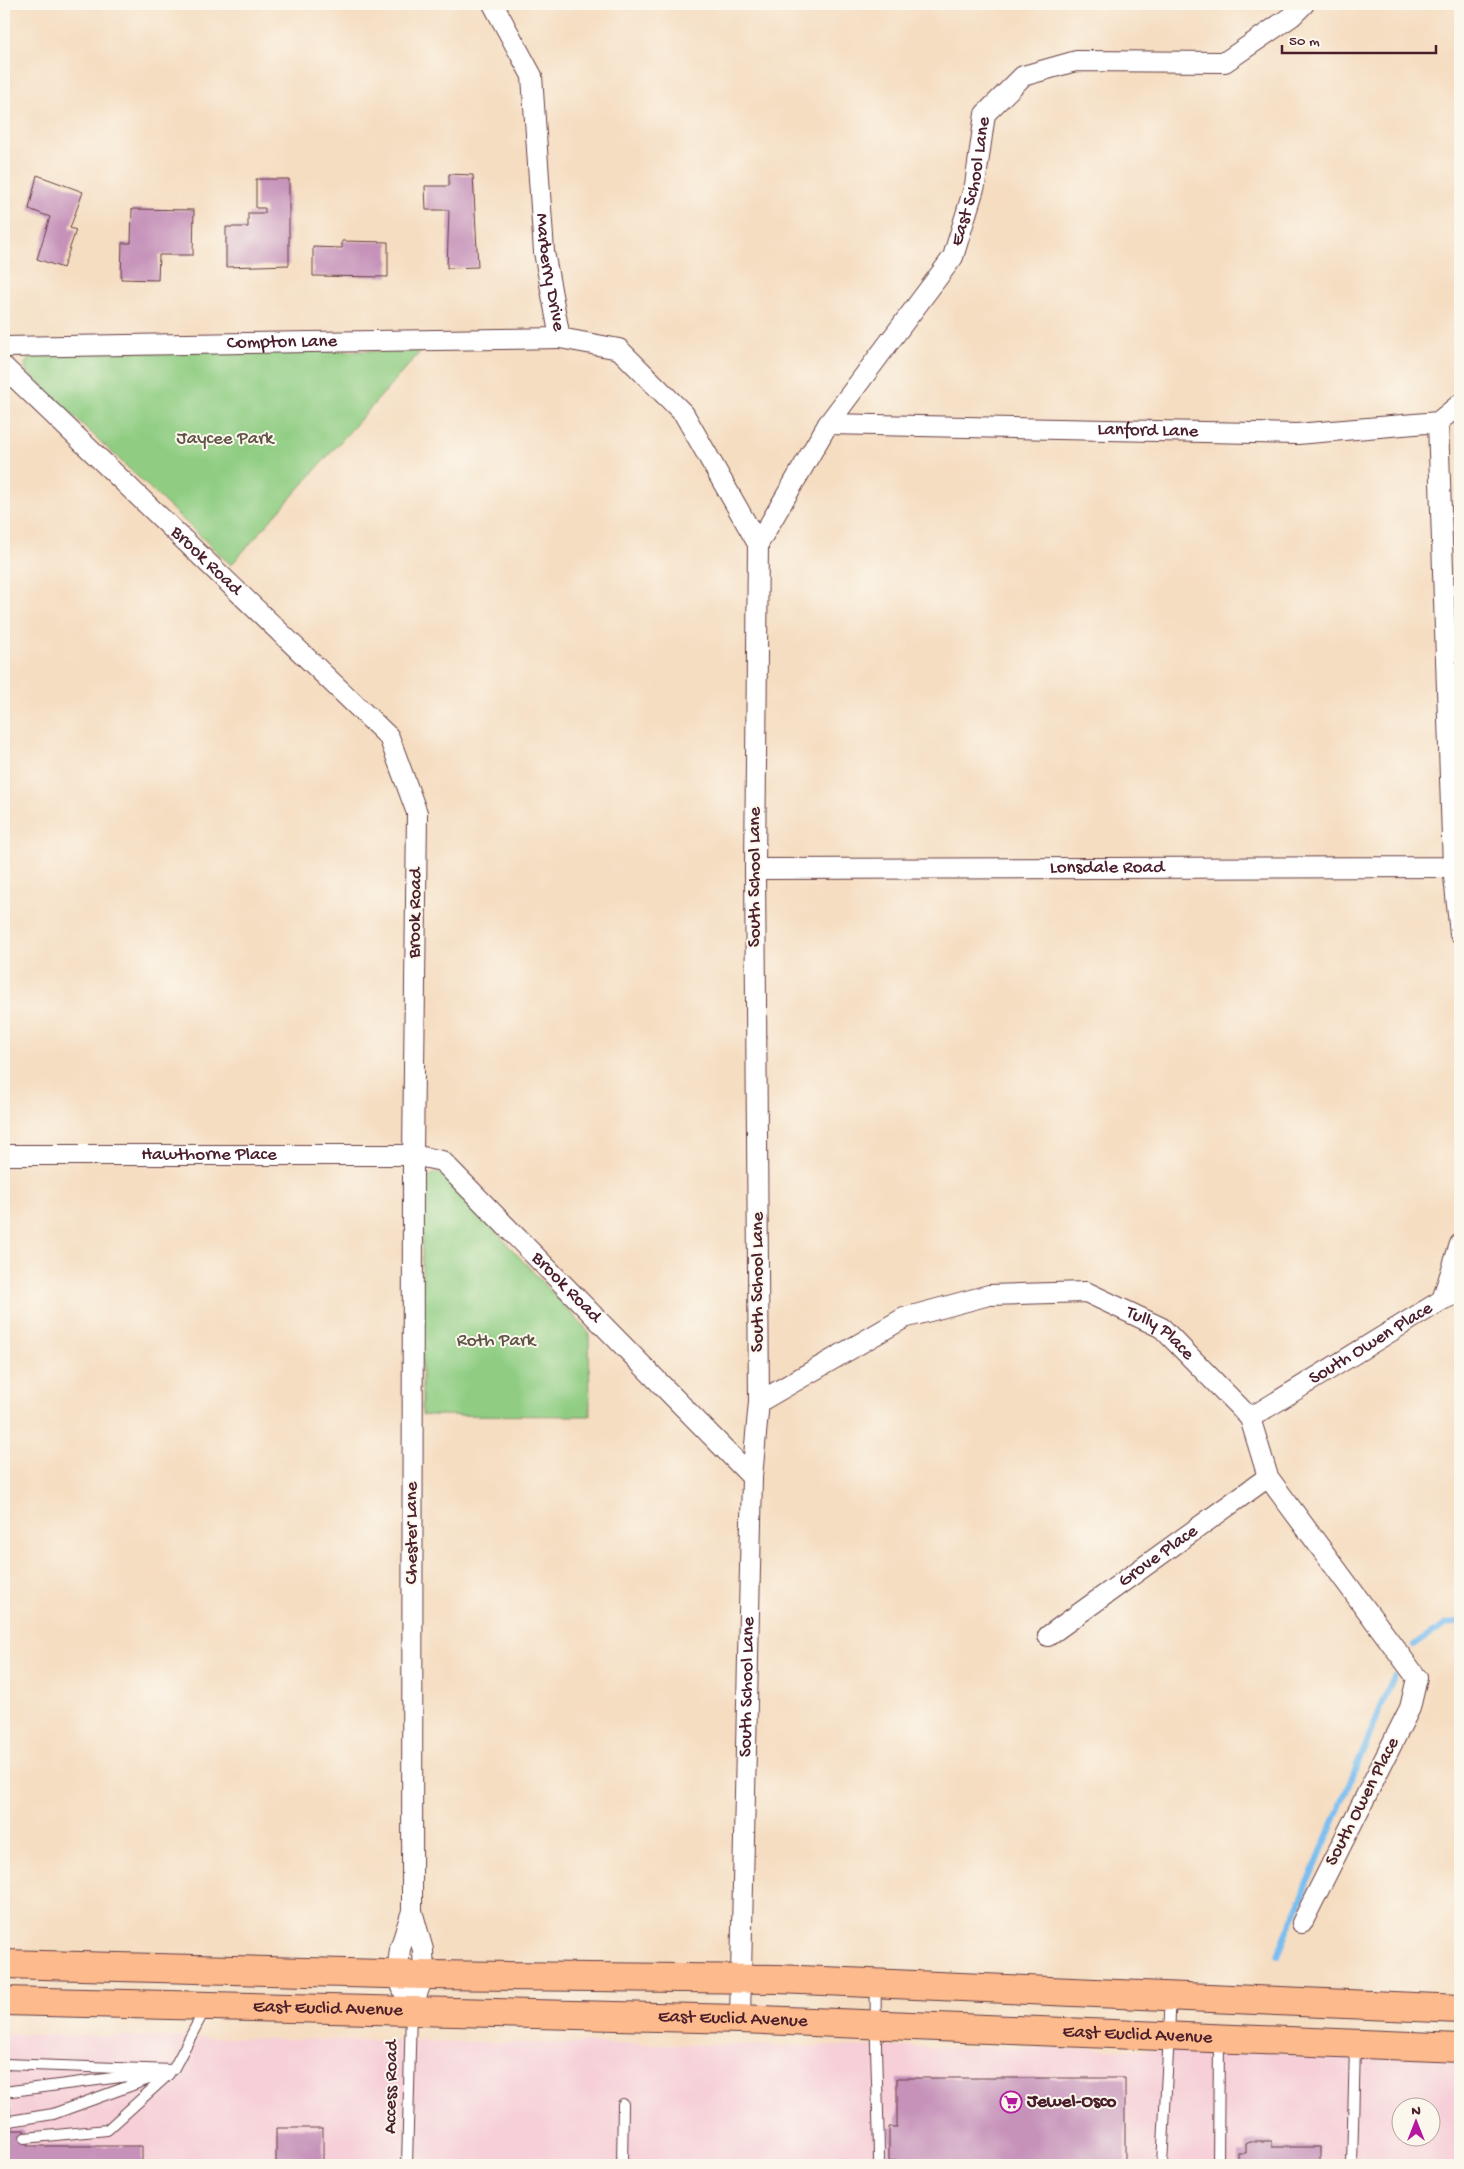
<svg xmlns="http://www.w3.org/2000/svg" width="1464" height="2169" font-family="'Gochi Hand',sans-serif">
	<style>
		.built { fill: #f6cfd8; fill-rule: evenodd }
		.green { fill: #90cd83; stroke: #6d7657 }
		.lines { fill: none; stroke-linecap: round; stroke-linejoin: round }
		.stream { stroke: #79bef0; stroke-width: 6 }
		.building { fill: #c692ba }
		.service-casing { stroke: #643c42; stroke-width: 12 }
		.minor-casing { stroke: #643c42; stroke-width: 22 }
		.primary-casing { stroke: #643c42; stroke-width: 30 }
		.service { stroke: #fff; stroke-width: 10 }
		.minor { stroke: #fff; stroke-width: 20 }
		.primary { stroke: #fcba8d; stroke-width: 28 }
		.labels { text-anchor: middle; dominant-baseline: central; stroke-width: 4; stroke-linejoin: round; paint-order: stroke }
		.street-label { font-size: 19px; fill: #4a1f2b; stroke: #fbf7ec }
		.park-label { font-size: 19px; fill: #5f5345; stroke: #fbf7ec }
		.poi-label { font-size: 19px; font-weight: bold; fill: #4a1f2b; stroke: #fbf7ec; text-anchor: start }
	</style>
	<rect width="100%" height="100%" fill="#fbf7ec"/>
	<filter id="ink" filterUnits="userSpaceOnUse"><feTurbulence type="fractalNoise" baseFrequency=".02" numOctaves="2"/><feDisplacementMap in="SourceGraphic" scale="10" xChannelSelector="R" yChannelSelector="G"/><feConvolveMatrix kernelMatrix="1 2 1 2 8 2 1 2 1" color-interpolation-filters="sRGB"/></filter>
	<filter id="wash" filterUnits="userSpaceOnUse"><feTurbulence type="fractalNoise" baseFrequency=".0096" numOctaves="4" result="noise"/><feDisplacementMap in="SourceGraphic" scale="20" xChannelSelector="R" yChannelSelector="G"/><feGaussianBlur stdDeviation="1.12" result="paint"/><feColorMatrix in="noise" values="0 0 0 0 0 0 0 0 0 0 0 0 0 0 0 0 0 1.4 0 .05"/><feComposite in="paint" operator="in"/></filter>
	<g filter="url(#wash)">
		<rect width="100%" height="100%" fill="#f5ddc1"/>
		<!-- built -->
		<path class="built" d="M4,2034L455,2042L1201,2050L1460,2059V2165H4ZM1402,2106H1432V2136H1402Z"/>
		<!-- green -->
		<path class="green" d="M45,351H421L231,565L26,371L25,364L33,352Z
			M437,1172L444,1176L589,1332L590,1416L422,1415V1187L425,1179Z"/>
		<g class="lines">
			<!-- stream -->
			<path class="stream" d="M1414,1645L1445,1625L1460,1621
				M1278,1955L1394,1676"/>
		</g>
		<g id="blocks">
			<!-- building -->
			<path class="building" d="M449,174L473,175L478,267L447,268L449,210H426L425,186H449Z
				M37,175L83,192L70,228L76,230L63,268L37,259L50,217L29,209Z
				M256,179H289V265L226,267V227H248V213H265V208H256Z
				M132,209L194,210L193,255H159L158,280L121,279L122,243H131Z
				M342,241L388,242V277L313,276V247L342,248Z
				M897,2078H1125V2165H897V2161H889V2127H897Z
				M4,2108H10V2130H24L27,2146H142V2165H4Z
				M276,2128H323V2165H276Z
				M1250,2141H1272V2147H1320V2165H1238V2153H1246V2143Z"/>
		</g>
	</g>
	<g filter="url(#ink)">
		<use href="#blocks" fill-opacity="0" stroke="#643c42" stroke-width="1"/>
		<g class="lines">
			<!-- service casing -->
			<g class="service-casing">
				<path id="service" d="M876,1984C874,2044 879,2105 879,2165
					M4,2064L173,2070L205,2009
					M4,2092L144,2074
					M10,2121L53,2114L168,2072
					M25,2138L107,2130L169,2074
					M407,2165L411,2011
					M622,2165L623,2104
					M1162,2165L1171,1996
					M1218,2165L1219,2040
					M1352,2165L1355,2046"/>
			</g>
			<!-- minor casing -->
			<g class="minor-casing">
				<g id="minor">
					<path id="s1" d="M493,4L532,76L544,252L560,338L619,349L684,414L758,544"/>
					<path id="s2" d="M4,347L560,338"/>
					<path id="s3" d="M4,367L389,737L417,813L413,1155L412,1911L423,1950L424,1975L411,2010"/>
					<path d="M1438,422L1453,867L1460,934"/>
					<path id="s4" d="M828,424L1297,434L1438,422L1460,404"/>
					<path id="s5" d="M755,869L1453,867L1460,864"/>
					<path id="s6" d="M4,1155H413L442,1161L752,1477"/>
					<path d="M1442,1300L1460,1244"/>
					<path id="s7" d="M759,1402L904,1318L989,1295L1086,1292L1162,1328L1250,1418L1268,1477L1417,1678L1410,1708L1302,1923"/>
					<path id="s8" d="M1250,1418L1442,1300L1460,1292"/>
					<path id="s9" d="M1048,1636L1268,1477"/>
					<path d="M411,2010L397,1974L400,1949L412,1911"/>
					<path id="s10" d="M740,2019L752,1477L759,1402L755,869L758,544L828,424L953,257L975,185L985,114L1023,76L1076,61L1225,62L1292,16L1304,4"/>
				</g>
			</g>
			<!-- primary casing -->
			<g class="primary-casing">
				<g id="primary">
					<path d="M4,1964L424,1975L778,1979L1460,2009"/>
					<path id="s11" d="M4,2001L740,2019L1460,2048"/>
				</g>
			</g>
			<!-- service -->
			<use href="#service" class="service"/>
			<!-- minor -->
			<use href="#minor" class="minor"/>
			<!-- primary -->
			<use href="#primary" class="primary"/>
		</g>
	</g>
	<!-- icons -->
	<defs>
		<g id="supermarket-ring" transform="scale(1.125)"><circle r="9.5" fill="#fbf7ec" stroke="#b5179e" stroke-width="1.5"/><path d="M-6-5.5h2.5l.6 2H6L4.5 2H-2.5L-4.4-4H-6ZM-1.5 3.2a1.3 1.3 0 1 0 .1 0ZM3 3.2a1.3 1.3 0 1 0 .1 0Z" fill="#b5179e"/></g>
	</defs>
	<g fill-rule="evenodd">
		<use href="#supermarket-ring" x="1011" y="2102"/>
	</g>
	<g class="labels">
		<!-- street labels -->
		<g class="street-label">
			<text stroke="none"><textPath href="#s10" startOffset="1901">East School Lane</textPath></text>
			<text stroke="none"><textPath href="#s1" startOffset="279">Marberry Drive</textPath></text>
			<text stroke="none"><textPath href="#s2" startOffset="278">Compton Lane</textPath></text>
			<text stroke="none"><textPath href="#s4" startOffset="320">Lanford Lane</textPath></text>
			<text stroke="none"><textPath href="#s3" startOffset="280">Brook Road</textPath></text>
			<text stroke="none"><textPath href="#s5" startOffset="352">Lonsdale Road</textPath></text>
			<text transform="translate(755 877) rotate(-90)">South School Lane</text>
			<text transform="translate(416 913) rotate(-89)">Brook Road</text>
			<text stroke="none"><textPath href="#s6" startOffset="205">Hawthorne Place</textPath></text>
			<text transform="translate(758 1282) rotate(-90)">South School Lane</text>
			<text stroke="none"><textPath href="#s6" startOffset="616">Brook Road</textPath></text>
			<text stroke="none"><textPath href="#s7" startOffset="438">Tully Place</textPath></text>
			<text stroke="none"><textPath href="#s8" startOffset="142">South Owen Place</textPath></text>
			<text transform="translate(412 1533) rotate(-90)">Chester Lane</text>
			<text stroke="none"><textPath href="#s9" startOffset="136">Grove Place</textPath></text>
			<text stroke="none"><textPath href="#s10" startOffset="332">South School Lane</textPath></text>
			<text transform="translate(1363 1802) rotate(-63)">South Owen Place</text>
			<text stroke="none"><textPath href="#s11" startOffset="324">East Euclid Avenue</textPath></text>
			<text stroke="none"><textPath href="#s11" startOffset="729">East Euclid Avenue</textPath></text>
			<text stroke="none"><textPath href="#s11" startOffset="1134">East Euclid Avenue</textPath></text>
			<text transform="translate(392 2087) rotate(-89)">Access Road</text>
		</g>
		<!-- park labels -->
		<g class="park-label">
			<text x="225" y="439">Jaycee Park</text>
			<text x="496" y="1341">Roth Park</text>
		</g>
		<!-- poi labels -->
		<g class="poi-label">
			<text x="1027" y="2102">Jewel-Osco</text>
		</g>
	</g>
	<!-- margin -->
	<rect width="1464" height="2169" fill="none" stroke="#fbf7ec" stroke-width="20"/>
	<!-- north arrow -->
	<g transform="translate(1416 2122)"><circle r="24" fill="#fbf7ec" stroke="#b4a19f"/>
	<path d="M0-4L9 19L0 12L-9 19Z" fill="#b5179e"/>
	<text y="-8" font-size="14" font-weight="bold" text-anchor="middle" fill="#4a1f2b">N</text>
	</g>
	<!-- scale -->
	<path d="M1282 45v8h154v-8" fill="none" stroke="#4a1f2b" stroke-width="2.5"/>
	<text x="1289" y="45" font-size="15" fill="#4a1f2b" stroke="#fbf7ec" stroke-width="4" paint-order="stroke">50 m</text>
</svg>
